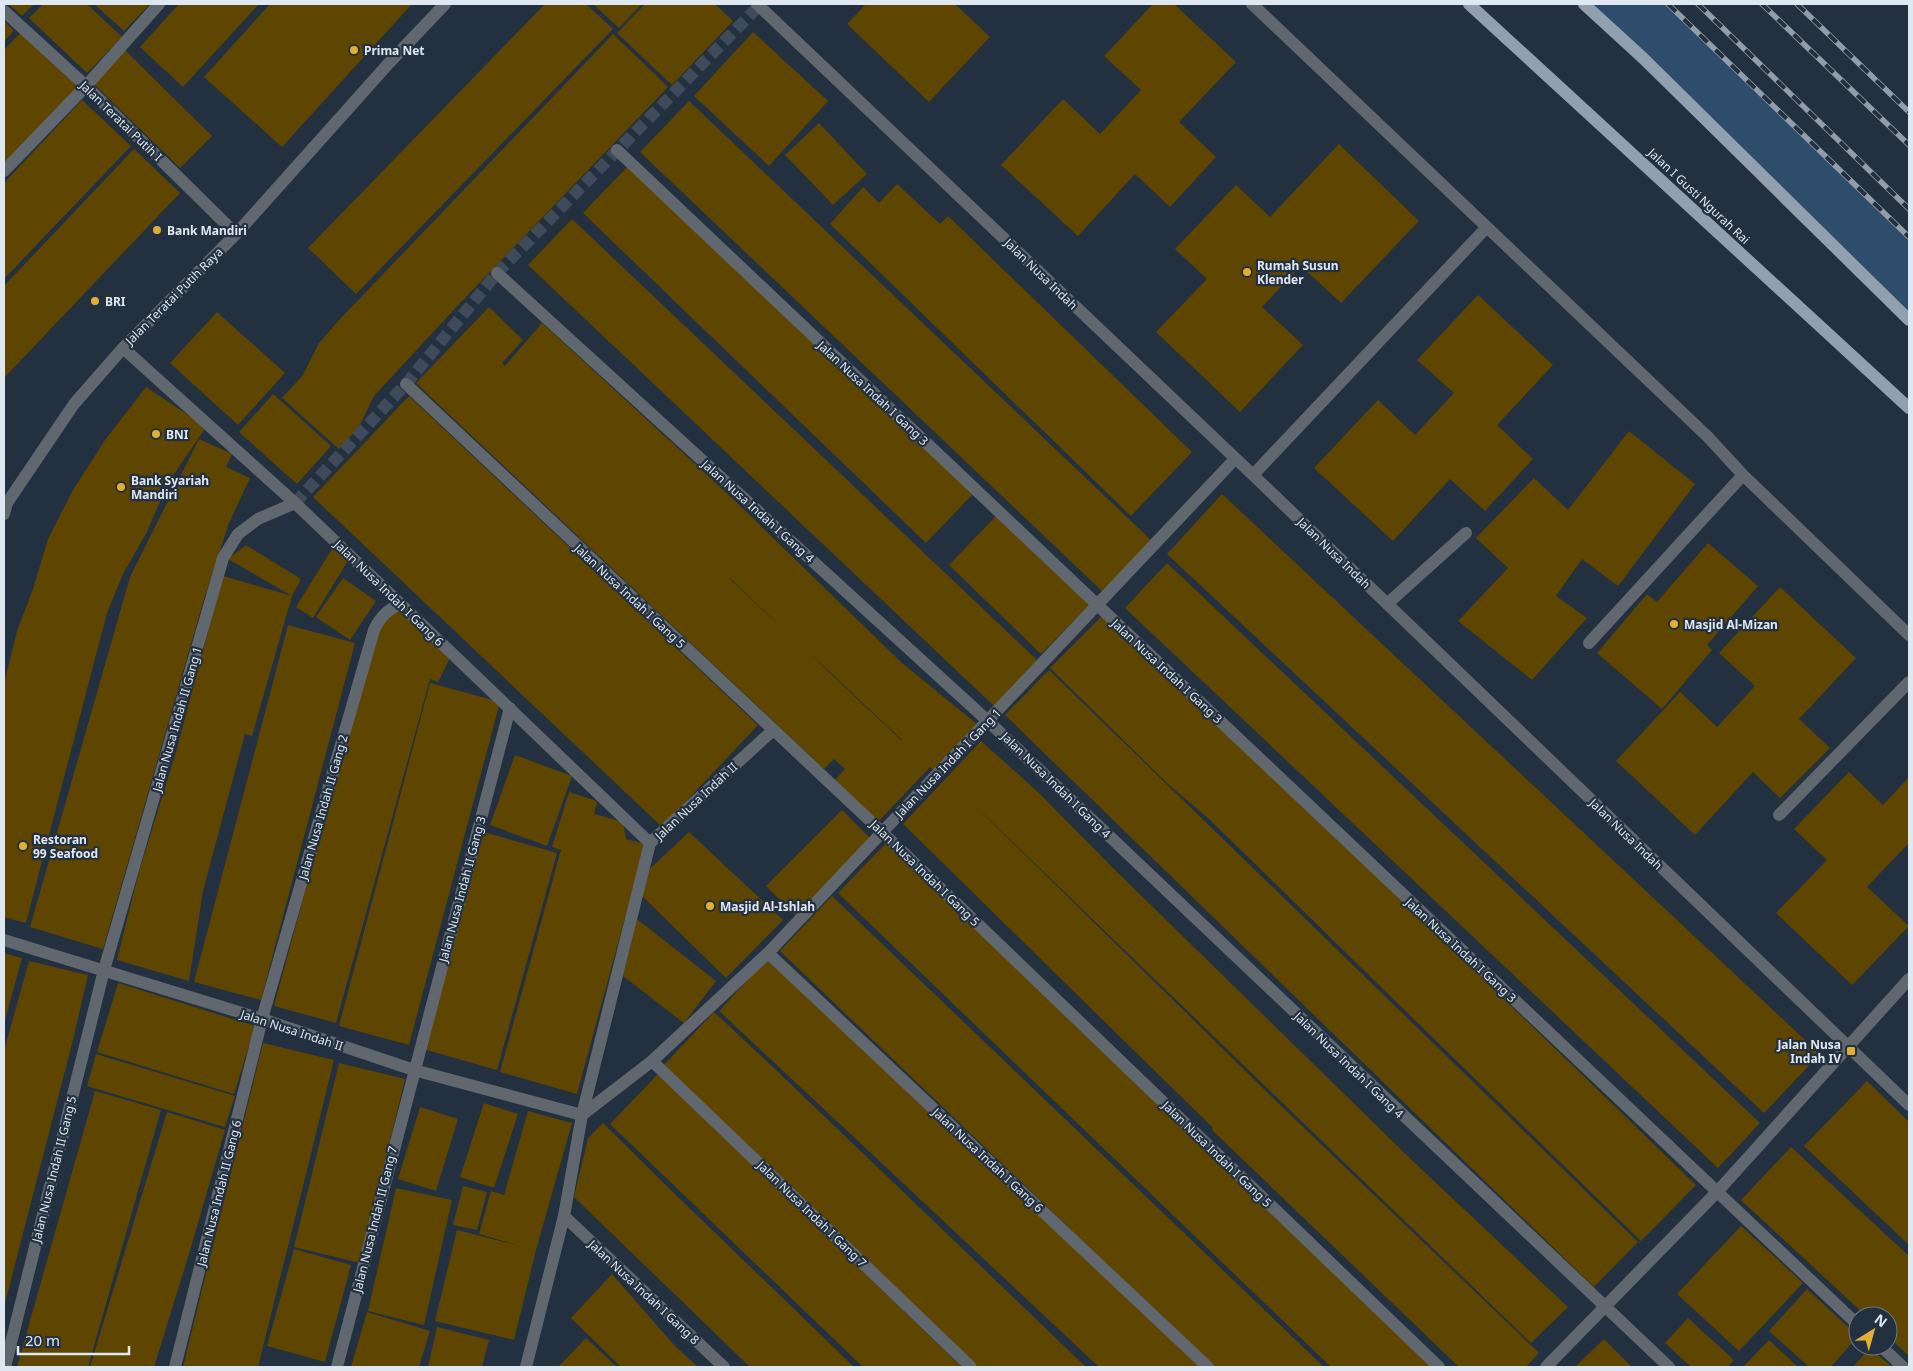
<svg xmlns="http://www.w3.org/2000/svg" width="1913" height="1371" font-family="'Noto Sans',sans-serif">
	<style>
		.green { fill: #2e4d6d }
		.building { fill: #5e4500; fill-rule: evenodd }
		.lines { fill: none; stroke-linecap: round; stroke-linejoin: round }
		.minor-tunnel { stroke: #3f4b5a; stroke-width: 12; stroke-dasharray: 12 6; stroke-linecap: butt }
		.minor { stroke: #61676f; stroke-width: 12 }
		.major { stroke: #919fae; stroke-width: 12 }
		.rail-casing { stroke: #939da9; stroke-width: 5.5 }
		.rail { stroke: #23303f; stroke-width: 4; stroke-dasharray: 11; stroke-linecap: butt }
		.poi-dot { fill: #e1af34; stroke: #23303f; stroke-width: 2 }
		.labels { text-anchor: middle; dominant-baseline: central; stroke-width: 4.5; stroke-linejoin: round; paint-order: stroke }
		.poi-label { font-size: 12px; font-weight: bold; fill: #dfe7f1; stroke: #23303f; text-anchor: start }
		.street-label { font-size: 12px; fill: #dfe7f1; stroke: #23303f }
	</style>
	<rect width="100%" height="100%" fill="#23303f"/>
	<!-- green -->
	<path class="green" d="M1577,4H1666L1909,238V322Z"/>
	<!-- building -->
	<path class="building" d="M9,4H34L22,16Z
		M43,4H87L122,37L87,73L29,18Z
		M94,4H150L124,31Z
		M179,4H259L183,87L140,47Z
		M270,4H412L282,147L204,77Z
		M545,4H586L613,29L356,294L308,248Z
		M593,4H642L619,28Z
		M645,4H715L733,21L672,85L617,33Z
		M866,4H955L990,37L929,102L847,24Z
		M1153,4H1174L1236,62L1179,122L1216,157L1170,207L1135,174L1078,236L1001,165L1063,99L1100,134L1141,90L1104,56Z
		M4,21L14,31L4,41Z
		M21,32L78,86L4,164V50Z
		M753,32L828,101L769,166L694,96Z
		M613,34L668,87L463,300L374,396L359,427L339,449L282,398L303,375L319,343L341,318Z
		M125,50L212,136L180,168L93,83Z
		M82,100L131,146L4,279V183Z
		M689,101L1151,540L1103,592L640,152Z
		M819,123L867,174L833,205L785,155Z
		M1339,144L1419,221L1341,303L1301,266L1262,307L1303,345L1240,412L1156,332L1207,279L1175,249L1236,185L1270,217Z
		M134,149L180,193L4,378V286Z
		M630,164L973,494L926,543L583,213Z
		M897,184L940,224L948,216L1192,452L1131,516L830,224L863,187L879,203Z
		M572,219L1037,660L994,706L528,265Z
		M1478,295L1553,365L1497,425L1533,459L1485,511L1450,479L1393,541L1314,468L1378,400L1415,435L1454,393L1417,360Z
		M489,307L523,340L502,363L505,366L542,323L733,499L902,663L978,725L934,771L930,767L878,822L834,781L845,769L834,759L824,769L416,383ZM729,578H730L780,626L768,615ZM799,643L902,740H901L836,679Z
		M217,312L285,373L238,425L170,363Z
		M146,387L206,427L168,483L147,532L123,574L107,613L26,923L4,917V683L17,631L33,589L48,539L73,490L105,440Z
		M273,394L331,446L297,484L239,432Z
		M409,396L758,725L662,827L313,497Z
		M1629,431L1695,484L1618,586L1582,559L1556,596L1587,618L1532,680L1458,621L1508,568L1476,538L1534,478L1568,510Z
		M199,439L232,454L226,467L250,478L229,523L204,599L103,949L30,927L130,577Z
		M1222,494L1820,1054L1764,1113L1167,554Z
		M997,515L1090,604L1041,654L949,565Z
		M1708,543L1758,586L1707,645L1712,650L1662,709L1597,653L1647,594L1657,602Z
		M246,545L301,579L292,596L228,559Z
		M332,549L349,559L313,618L296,607Z
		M1167,563L1760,1123L1718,1168L1125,608Z
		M223,576L292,596L252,736L245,734L203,891L189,981L117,960L138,875L176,752Z
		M343,578L376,601L350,640L316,617Z
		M1780,587L1856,658L1799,719L1830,748L1780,798L1753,772L1695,835L1616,761L1680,692L1717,727L1755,686L1719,653Z
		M399,607L451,656L438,682L430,679L336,1023L274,1006L375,632Z
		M1105,613L1696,1185L1641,1241L1209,819L1168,784L1050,668Z
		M288,625L355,643L261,1000L194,982Z
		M1049,670L1638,1242L1594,1287L1005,715Z
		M430,683L500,702L409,1045L339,1026Z
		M981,741L1038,792L1114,869L1419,1167L1568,1307L1531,1343L963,794L1277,1102L1539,1353L1526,1367H1459L1212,1130L1213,1128L903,824Z
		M515,755L572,776L547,846L490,825Z
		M1849,772L1883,805L1909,777V843L1867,887L1909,926L1852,985L1776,913L1827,860L1794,829Z
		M569,792L597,801L594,814L623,822L626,839L645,844L577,1094L500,1072L561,850L552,847Z
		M842,810L871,839L795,915L766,886Z
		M484,832L557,853L497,1070L423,1049Z
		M689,832L783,920L726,978L638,892L642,876Z
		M886,843L1431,1367H1331L996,1045L838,893Z
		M832,896L946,1005L1324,1367H1215L1110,1267L780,951Z
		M637,919L716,981L684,1023L623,976Z
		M4,953L22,958L4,1024Z
		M767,959L1201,1367H1099L857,1140L719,1011Z
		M29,961L88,975L72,1044L4,1307V1051Z
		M118,983L255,1026L234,1094L97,1052Z
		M714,1012L776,1070L1086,1367H979L924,1315L663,1066Z
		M263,1043L334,1060L312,1150L258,1367H183Z
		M96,1054L235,1096L225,1127L87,1086Z
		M339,1063L405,1079L360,1263L294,1247Z
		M658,1074L962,1367H863L610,1124Z
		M1867,1081L1909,1122V1245L1804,1146Z
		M95,1091L161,1110L125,1237L88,1367H17Z
		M484,1103L518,1114L494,1188L460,1177Z
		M420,1107L458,1119L436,1191L398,1179Z
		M528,1111L572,1123L536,1250L514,1340L435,1321L457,1230L524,1247L479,1234L491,1191L504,1195Z
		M167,1112L225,1130L189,1254L154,1367H90Z
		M603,1123L677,1196L854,1367H750L574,1197L588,1138Z
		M1791,1147L1909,1256V1356L1888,1337V1316H1866L1741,1200Z
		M463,1186L487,1192L477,1230L453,1225Z
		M396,1188L452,1200L424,1325L368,1311Z
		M1741,1226L1803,1283L1739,1351L1677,1294Z
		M294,1249L351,1265L325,1362L267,1346Z
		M612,1274L675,1346L698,1367H621L571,1318Z
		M1807,1289L1858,1336L1831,1367H1809L1769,1331Z
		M367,1312L430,1331L419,1367H351Z
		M1688,1318L1734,1360L1728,1367H1691L1665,1343Z
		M437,1327L489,1340L482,1367H428Z
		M586,1338L617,1367H558Z
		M1604,1339L1632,1367H1575Z
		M1769,1340L1798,1367H1743Z
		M1870,1348L1892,1367H1853Z"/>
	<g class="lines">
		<!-- minor-tunnel -->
		<path class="minor-tunnel" d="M295,503L406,384L497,273L759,6"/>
		<!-- minor -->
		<path class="minor" d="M757,4L1253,475L1909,1105
			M1252,4L1708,437L1743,475L1909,635
			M4,11L86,86L236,234
			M617,150L1858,1325
			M4,171L86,86L159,4
			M497,273L989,722L1669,1367
			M123,348L295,503L650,843
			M406,384L882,832L1439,1367
			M1253,475L1487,227
			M4,514L7,503L74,404L123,348L236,234L389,63L445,4
			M1387,604L1466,533
			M1589,643L1743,475
			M1779,815L1909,682
			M4,940L262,1019L414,1070L582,1115L652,1061L768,953L1235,459
			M768,953L1208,1367
			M652,1061L971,1367
			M564,1216L724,1367
			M1881,1346L1903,1367
			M5,1367L104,970L223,558L238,534L258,519L295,503
			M175,1367L262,1019L374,630C380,617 387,611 399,604
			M337,1367L510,708
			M526,1367L564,1216L582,1115L650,843L772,731
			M1546,1367L1717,1192L1909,979"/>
		<!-- major -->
		<path class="major" d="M1469,4L1909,408
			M1584,4L1643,58L1909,320"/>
		<!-- rail casing -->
		<g class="rail-casing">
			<path id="rail" d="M1668,4L1909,237
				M1698,4L1909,209
				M1762,4L1909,145
				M1797,4L1909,112"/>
		</g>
		<!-- rail -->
		<use href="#rail" class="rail"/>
	</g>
	<!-- markers -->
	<g class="poi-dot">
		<circle cx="354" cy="50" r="5"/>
		<circle cx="157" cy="230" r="5"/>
		<circle cx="1247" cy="272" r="5"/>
		<circle cx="95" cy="301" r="5"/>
		<circle cx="156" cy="434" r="5"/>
		<circle cx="121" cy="487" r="5"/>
		<circle cx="1674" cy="624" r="5"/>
		<circle cx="23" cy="846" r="5"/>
		<circle cx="710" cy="906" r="5"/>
		<rect x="1846" y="1046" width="10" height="10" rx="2.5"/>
	</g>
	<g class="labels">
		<!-- poi labels -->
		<g class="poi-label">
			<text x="364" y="50">Prima Net</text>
			<text x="167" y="230">Bank Mandiri</text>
			<text x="1257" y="265">Rumah Susun<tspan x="1257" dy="14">Klender</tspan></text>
			<text x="105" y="301">BRI</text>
			<text x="166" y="434">BNI</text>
			<text x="131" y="480">Bank Syariah<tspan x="131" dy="14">Mandiri</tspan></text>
			<text x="1684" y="624">Masjid Al-Mizan</text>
			<text x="33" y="839">Restoran<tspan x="33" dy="14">99 Seafood</tspan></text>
			<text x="720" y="906">Masjid Al-Ishlah</text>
			<text x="1841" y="1044" text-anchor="end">Jalan Nusa<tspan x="1841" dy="14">Indah IV</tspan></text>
		</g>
		<!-- street labels -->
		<g class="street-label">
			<text transform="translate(121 121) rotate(44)">Jalan Teratai Putih I</text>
			<text transform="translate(1699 196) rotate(43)">Jalan I Gusti Ngurah Rai</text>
			<text transform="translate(1041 274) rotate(44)">Jalan Nusa Indah</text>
			<text transform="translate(174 296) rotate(-45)">Jalan Teratai Putih Raya</text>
			<text transform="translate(873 393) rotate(43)">Jalan Nusa Indah I Gang 3</text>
			<text transform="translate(758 511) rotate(42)">Jalan Nusa Indah I Gang 4</text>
			<text transform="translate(1334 553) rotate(44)">Jalan Nusa Indah</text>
			<text transform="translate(389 593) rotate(44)">Jalan Nusa Indah I Gang 6</text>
			<text transform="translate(630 596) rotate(43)">Jalan Nusa Indah I Gang 5</text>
			<text transform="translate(1167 671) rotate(43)">Jalan Nusa Indah I Gang 3</text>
			<text transform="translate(177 719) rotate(-74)">Jalan Nusa Indah II Gang 1</text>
			<text transform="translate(948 763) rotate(-46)">Jalan Nusa Indah I Gang 1</text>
			<text transform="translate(1056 785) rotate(44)">Jalan Nusa Indah I Gang 4</text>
			<text transform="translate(696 801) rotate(-43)">Jalan Nusa Indah II</text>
			<text transform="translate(323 807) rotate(-74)">Jalan Nusa Indah II Gang 2</text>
			<text transform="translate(1626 834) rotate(44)">Jalan Nusa Indah</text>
			<text transform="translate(925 873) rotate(44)">Jalan Nusa Indah I Gang 5</text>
			<text transform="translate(462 889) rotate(-75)">Jalan Nusa Indah II Gang 3</text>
			<text transform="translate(1461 950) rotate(43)">Jalan Nusa Indah I Gang 3</text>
			<text transform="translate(292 1030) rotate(18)">Jalan Nusa Indah II</text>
			<text transform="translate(1349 1065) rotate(44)">Jalan Nusa Indah I Gang 4</text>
			<text transform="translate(1217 1154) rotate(44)">Jalan Nusa Indah I Gang 5</text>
			<text transform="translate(988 1160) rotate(43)">Jalan Nusa Indah I Gang 6</text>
			<text transform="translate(54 1169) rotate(-76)">Jalan Nusa Indah II Gang 5</text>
			<text transform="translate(219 1193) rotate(-76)">Jalan Nusa Indah II Gang 6</text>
			<text transform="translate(812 1214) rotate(44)">Jalan Nusa Indah I Gang 7</text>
			<text transform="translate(375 1219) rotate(-76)">Jalan Nusa Indah II Gang 7</text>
			<text transform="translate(644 1292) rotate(43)">Jalan Nusa Indah I Gang 8</text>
		</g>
	</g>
	<!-- border -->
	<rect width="1913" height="1371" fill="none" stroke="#dfe7f1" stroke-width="10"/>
	<!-- north arrow -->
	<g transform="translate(1873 1331) rotate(37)"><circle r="24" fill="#23303f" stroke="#6e7986"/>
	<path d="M0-4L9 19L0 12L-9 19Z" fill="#e1af34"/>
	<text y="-8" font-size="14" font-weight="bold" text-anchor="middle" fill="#dfe7f1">N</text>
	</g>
	<!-- scale -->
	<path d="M18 1346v8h111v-8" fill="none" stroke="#dfe7f1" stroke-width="2.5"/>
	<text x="25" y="1346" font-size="15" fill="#dfe7f1" stroke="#23303f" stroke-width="4" paint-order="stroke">20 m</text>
</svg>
